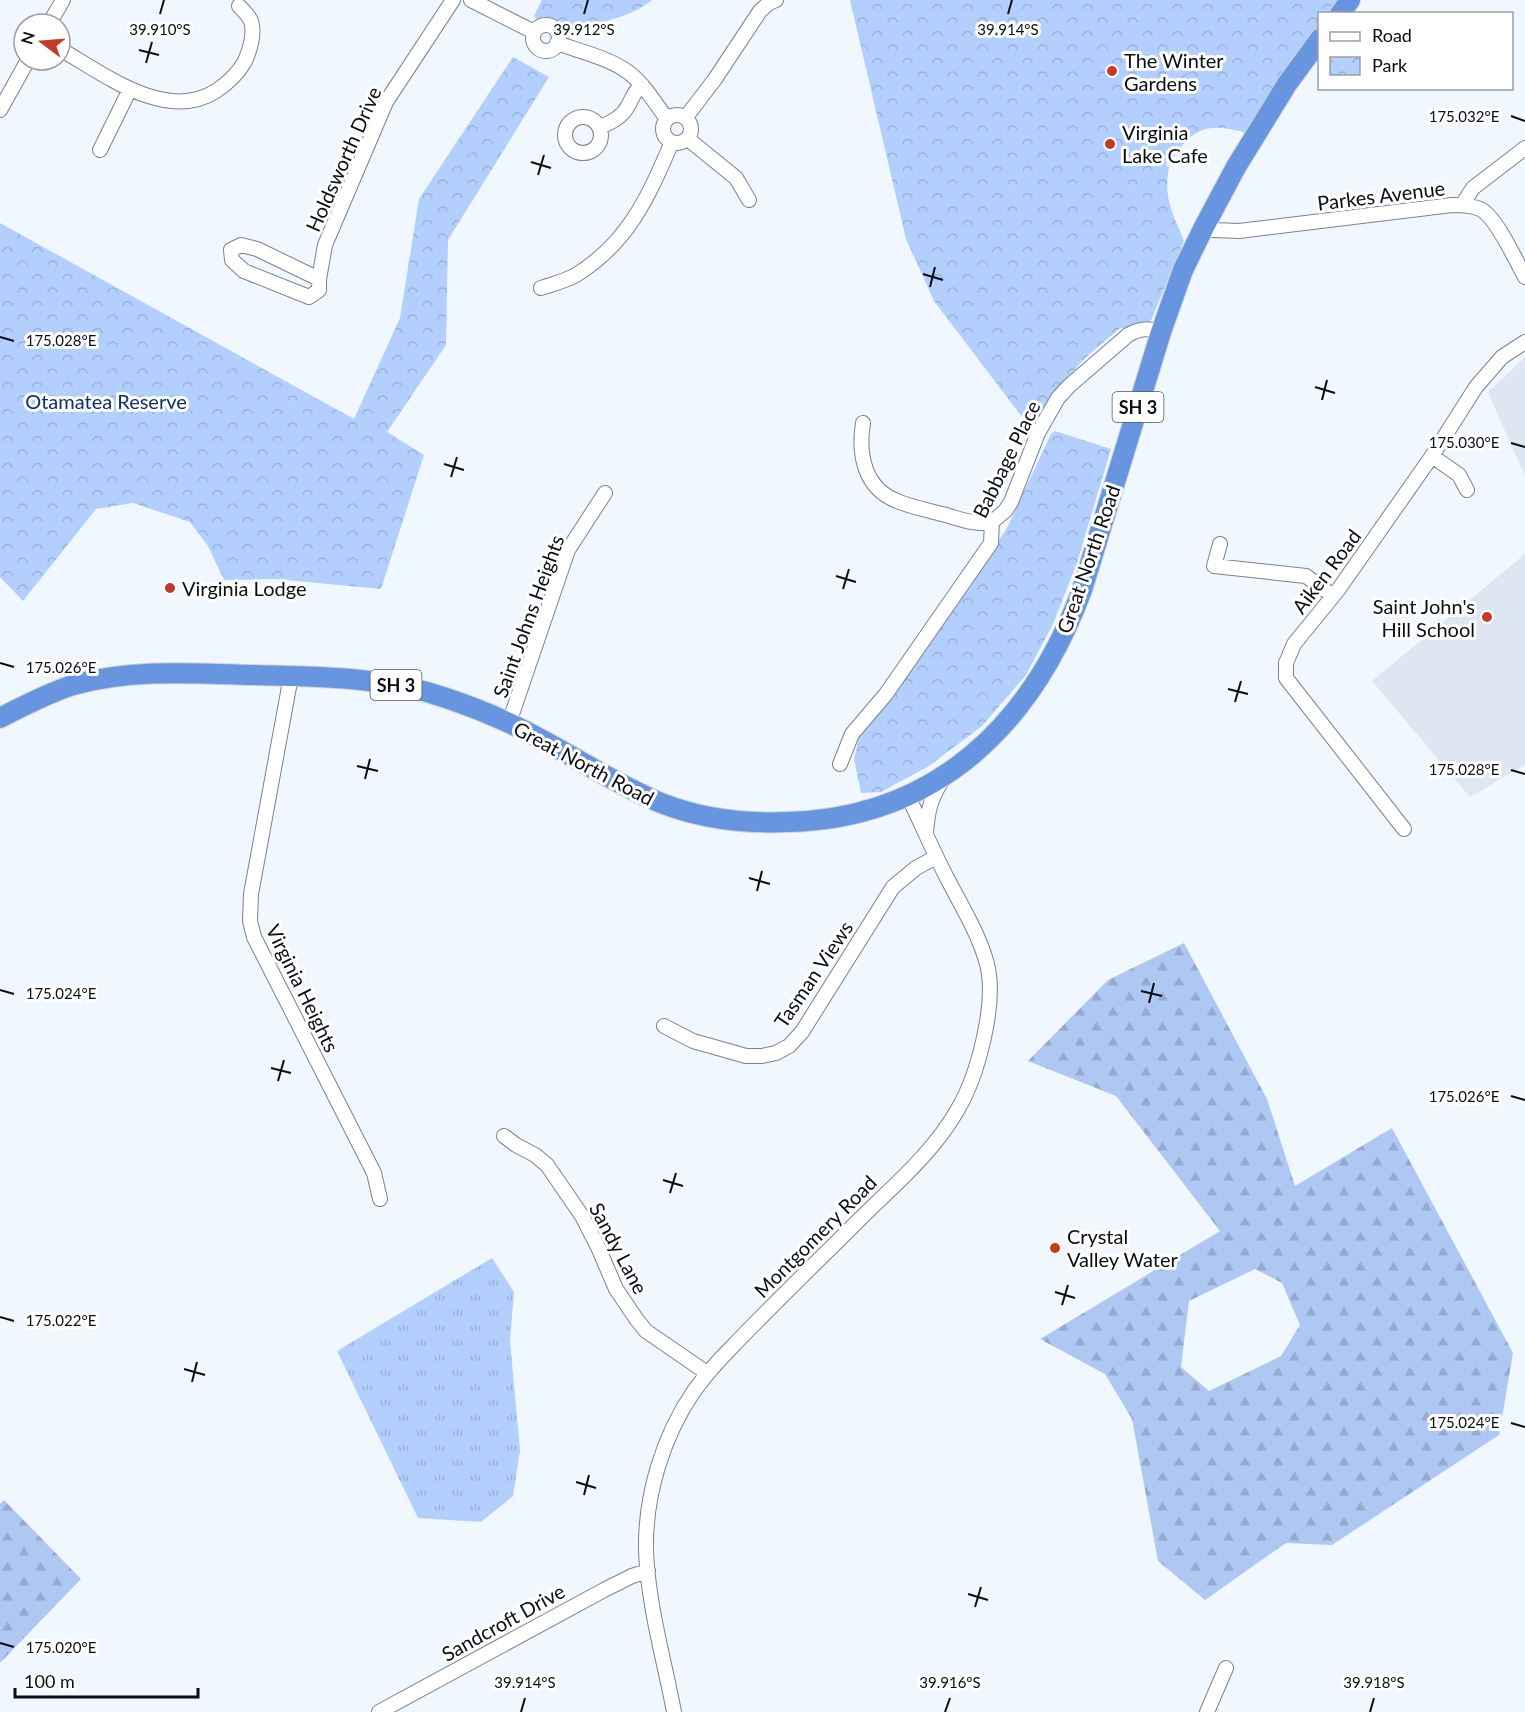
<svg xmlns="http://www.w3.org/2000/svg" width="1525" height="1712" font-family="Lato,sans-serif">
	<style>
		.built { fill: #dee6f2 }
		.grass { fill: url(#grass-tufts) }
		.forest { fill: url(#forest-firs); fill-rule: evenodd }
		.park { fill: url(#park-crowns) }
		.garden { fill: url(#garden-furrows) }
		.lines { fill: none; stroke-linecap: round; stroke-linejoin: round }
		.minor-casing { stroke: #7a828e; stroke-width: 16 }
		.highway-casing { stroke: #d3d3d4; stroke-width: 22 }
		.minor { stroke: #fff; stroke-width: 14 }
		.highway { stroke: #6895e0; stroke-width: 20 }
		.ticks { fill: none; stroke: #0a0d11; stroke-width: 2 }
		.poi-dot { fill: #c53927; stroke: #fff; stroke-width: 2 }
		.labels { text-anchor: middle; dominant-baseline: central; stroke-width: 6; stroke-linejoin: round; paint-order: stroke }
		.shield { fill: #fff; stroke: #545658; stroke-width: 1.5 }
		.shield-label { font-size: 18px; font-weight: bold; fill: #0a0d11 }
		.poi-label { font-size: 20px; fill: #0a0d11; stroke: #fff; text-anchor: start }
		.street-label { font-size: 20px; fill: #0a0d11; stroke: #fff }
		.park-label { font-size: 20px; fill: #0c316c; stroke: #fff }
		.ticks-label { font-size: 15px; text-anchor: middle; fill: #0a0d11; stroke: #fff; stroke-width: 6; stroke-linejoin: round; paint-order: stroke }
	</style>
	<defs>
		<pattern id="grass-tufts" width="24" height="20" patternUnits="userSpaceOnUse" patternTransform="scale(1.5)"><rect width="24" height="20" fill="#b2cffe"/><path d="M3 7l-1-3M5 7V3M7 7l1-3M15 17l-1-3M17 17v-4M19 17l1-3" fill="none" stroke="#98b1d9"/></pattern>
		<pattern id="forest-firs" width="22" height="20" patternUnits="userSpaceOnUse" patternTransform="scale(1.5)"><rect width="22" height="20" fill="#aec8f3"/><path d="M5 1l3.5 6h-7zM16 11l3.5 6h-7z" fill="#94abcf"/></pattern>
		<pattern id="park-crowns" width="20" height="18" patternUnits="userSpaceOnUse" patternTransform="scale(1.5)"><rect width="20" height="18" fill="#b2cffe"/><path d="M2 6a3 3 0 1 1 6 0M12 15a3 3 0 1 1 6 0" fill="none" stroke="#98b1d9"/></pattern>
		<pattern id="garden-furrows" width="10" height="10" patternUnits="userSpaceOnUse" patternTransform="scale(1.5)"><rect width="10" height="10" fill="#b2cffe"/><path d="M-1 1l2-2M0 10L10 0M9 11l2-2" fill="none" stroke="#98b1d9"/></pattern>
	</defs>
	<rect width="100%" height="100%" fill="#f1f7ff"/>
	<!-- built -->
	<path class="built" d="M1525,357V476L1488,392Z
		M1525,554V765L1470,797L1372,681Z"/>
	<!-- grass -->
	<path class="grass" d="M492,1258L514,1292L510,1341L520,1450L513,1496L481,1522L418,1518L337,1351Z"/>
	<!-- forest -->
	<path class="forest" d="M1184,943L1267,1099L1295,1186L1392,1128L1513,1353L1499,1435L1332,1545L1286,1543L1205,1600L1158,1561L1132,1419L1105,1374L1040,1339L1220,1231L1116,1096L1028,1061L1108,980ZM1255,1269L1282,1283L1300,1325L1281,1356L1209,1391L1181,1367L1189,1301Z
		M4,1500L81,1579L0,1663V1504Z"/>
	<!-- park -->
	<path class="park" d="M542,0H652C631,17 603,22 577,28L565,44L534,16Z
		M850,0H1343L1332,13L1320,14L1319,29L1291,64L1248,133C1237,131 1225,127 1214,128C1193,128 1180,147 1170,163L1167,162L1166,165L1169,167C1163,199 1173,213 1184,241L1147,330L1120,328L1085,358L1071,374L1037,429L1022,417L934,301L906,239Z
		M513,57L549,77L448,240L446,345L387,432L424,455L381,589L276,579L224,580L208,546L190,522L133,503L96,509L23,601L0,577V223L354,419L400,318L419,199Z
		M1055,431L1111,449L1077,563L1053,624L1026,675L982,726L929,766L881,792L861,793L854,759L859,737L1006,530L1051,434Z"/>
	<!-- garden -->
	<path class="garden" d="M1175 80a8 8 0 1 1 16 0a8 8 0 1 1-16 0Z"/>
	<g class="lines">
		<!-- minor casing -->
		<g class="minor-casing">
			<path id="minor" d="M471,0L534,32
				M49,24L63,0
				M533 38a13 13 0 1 1 26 0a13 13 0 1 1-26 0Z
				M557,43C579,51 609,58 628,72C644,84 655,103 667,119
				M60,49C104,74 166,123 216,91C228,83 238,74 245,61C250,50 255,33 251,21C249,16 243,10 239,6
				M0,110L28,60
				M663 129a14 14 0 1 1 28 0a14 14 0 1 1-28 0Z
				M565 135a18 18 0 1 1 36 0a18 18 0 1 1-36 0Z
				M686,117L715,79L760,11L769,3L776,0
				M600,127C612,122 622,117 628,106C633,97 634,91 642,85
				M688,139L736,178L749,200
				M100,150L130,89
				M1462,205L1473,188L1525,148
				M1204,227L1213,230L1239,231L1452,205C1461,205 1471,205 1480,209C1496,216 1516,261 1525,277
				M319,279L257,249L241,245L231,250L232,260L244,271L309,297L319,290V279L325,245L386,102L453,0
				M541,288C553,284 565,281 576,275C629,242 648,197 672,142
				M863,423C858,454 864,488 897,501C911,507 927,510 942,514C958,518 975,526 992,522
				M1432,456L1459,475L1467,490
				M1220,544L1214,566L1306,576L1333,596
				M291,676L251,894L250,921L254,937L374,1173L380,1199
				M509,723L568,550L605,493
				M840,764L852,734L886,694L991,543L992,522L1005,511L1011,502L1038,433L1058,398L1069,386L1128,335C1140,328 1148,328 1161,332
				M1404,829L1286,678V663L1294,644L1338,590L1432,456L1476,387L1502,357L1525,342
				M926,832C928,808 931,798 944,777
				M664,1026L693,1041L746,1056H762L776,1053L789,1046L802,1032L893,887L916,868L936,857
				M504,1136L516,1145L535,1155L547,1165L582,1216L598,1247L616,1289L637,1320L646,1331L707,1373
				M379,1712L604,1590L632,1576L648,1571
				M674,1712C664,1659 648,1605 646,1550C645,1495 663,1436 694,1391C705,1376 717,1362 730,1349C774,1303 820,1259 865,1214C898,1182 935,1150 958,1109C978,1075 997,1003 987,964C979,934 961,905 947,878C933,851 921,823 908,796
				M1207,1712L1226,1668"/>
		</g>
		<!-- highway casing -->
		<g class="highway-casing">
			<path id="highway" d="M1340,14L1350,0
				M0,718C23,706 48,693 73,685C130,669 192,673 251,675C316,677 383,676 446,698C467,705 488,713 509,723C561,747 608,781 661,803C702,819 745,824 788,822C937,818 1032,724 1082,590L1161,332L1183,270L1204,227L1236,167L1287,84L1320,39"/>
		</g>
		<!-- minor -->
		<use href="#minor" class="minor"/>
		<!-- highway -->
		<use href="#highway" class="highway"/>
	</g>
	<!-- ticks -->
	<path class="ticks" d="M160,14L164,0M584,14L588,0M1008,14L1012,0M139,50L159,55M146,63L152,42M1511,116L1525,121M531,162L551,168M538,175L544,155M923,274L943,280M930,287L935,267M0,337L14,341M1315,387L1335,393M1322,400L1327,380M1511,443L1525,447M444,464L464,470M451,477L457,457M836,576L856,582M843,589L849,569M0,663L14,667M1228,689L1248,694M1235,702L1241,681M357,766L378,771M1511,770L1525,774M365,779L370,759M749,878L770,884M757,891L762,871M0,990L14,994M1141,991L1162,996M1149,1003L1154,983M271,1068L291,1073M278,1081L284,1060M1511,1096L1525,1100M663,1180L683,1186M670,1193L676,1173M1055,1292L1075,1298M1062,1305L1068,1285M0,1317L14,1321M184,1369L205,1375M192,1382L197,1362M1511,1423L1525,1427M576,1482L596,1488M584,1495L589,1475M968,1594L988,1600M975,1607L981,1587M0,1643L14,1647M521,1712L525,1698M945,1712L950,1698M1370,1712L1374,1698"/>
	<!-- markers -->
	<g class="poi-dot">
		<circle cx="1112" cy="71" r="6"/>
		<circle cx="1110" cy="144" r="6"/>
		<circle cx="170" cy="588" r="6"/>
		<circle cx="1487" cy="617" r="6"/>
		<circle cx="1055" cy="1248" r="6"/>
	</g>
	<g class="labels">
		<!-- shield labels -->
		<g class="shield">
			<rect x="1112.5" y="392" width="51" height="30" rx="4.5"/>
			<rect x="370.5" y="670" width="51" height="30" rx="4.5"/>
		</g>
		<g class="shield-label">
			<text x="1138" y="407">SH 3</text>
			<text x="396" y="685">SH 3</text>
		</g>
		<!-- poi labels -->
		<g class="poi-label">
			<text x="1124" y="60">The Winter<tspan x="1124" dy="23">Gardens</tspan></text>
			<text x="1122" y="132">Virginia<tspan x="1122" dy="23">Lake Cafe</tspan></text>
			<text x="182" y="588">Virginia Lodge</text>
			<text x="1475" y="606" text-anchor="end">Saint John's<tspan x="1475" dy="23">Hill School</tspan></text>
			<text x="1067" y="1236">Crystal<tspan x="1067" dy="23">Valley Water</tspan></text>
		</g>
		<!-- street labels -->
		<g class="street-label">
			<text transform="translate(343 159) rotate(-66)">Holdsworth Drive</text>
			<text transform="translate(1381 195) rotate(-7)">Parkes Avenue</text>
			<text transform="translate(1006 459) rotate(-64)">Babbage Place</text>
			<text transform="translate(1088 559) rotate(-71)">Great North Road</text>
			<text transform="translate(1326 571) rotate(-53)">Aiken Road</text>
			<text transform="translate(528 616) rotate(-70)">Saint Johns Heights</text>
			<text transform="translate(584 763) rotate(28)">Great North Road</text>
			<text transform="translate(813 974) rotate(-56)">Tasman Views</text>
			<text transform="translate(303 988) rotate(64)">Virginia Heights</text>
			<text transform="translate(815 1236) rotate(-45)">Montgomery Road</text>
			<text transform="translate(619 1248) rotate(62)">Sandy Lane</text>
			<text transform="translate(503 1622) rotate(-29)">Sandcroft Drive</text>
		</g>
		<!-- park labels -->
		<g class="park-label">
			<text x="106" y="401">Otamatea Reserve</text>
		</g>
	</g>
	<g class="ticks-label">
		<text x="160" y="35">39.910°S</text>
		<text x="584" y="35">39.912°S</text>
		<text x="1008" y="35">39.914°S</text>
		<text x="1464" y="122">175.032°E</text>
		<text x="61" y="346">175.028°E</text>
		<text x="1464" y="448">175.030°E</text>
		<text x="61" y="673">175.026°E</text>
		<text x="1464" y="775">175.028°E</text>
		<text x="61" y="999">175.024°E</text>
		<text x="1464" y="1102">175.026°E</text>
		<text x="61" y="1326">175.022°E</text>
		<text x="1464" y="1428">175.024°E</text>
		<text x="61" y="1653">175.020°E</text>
		<text x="525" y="1688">39.914°S</text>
		<text x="950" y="1688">39.916°S</text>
		<text x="1374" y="1688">39.918°S</text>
	</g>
	<!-- legend -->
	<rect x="1318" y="12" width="195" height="78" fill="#ffffff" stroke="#9d9ea0" stroke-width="1.5"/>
	<rect x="1330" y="32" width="30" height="9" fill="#ffffff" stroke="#9d9ea0" stroke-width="1.5"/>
	<text x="1372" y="42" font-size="18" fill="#0a0d11">Road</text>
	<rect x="1330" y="57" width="30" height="18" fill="url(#park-crowns)" stroke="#9d9ea0" stroke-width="1.5"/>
	<text x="1372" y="72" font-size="18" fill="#0a0d11">Park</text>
	<!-- north arrow -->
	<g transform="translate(42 42) rotate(286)"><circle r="28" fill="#ffffff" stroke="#9d9ea0" stroke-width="1.5"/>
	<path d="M0-4.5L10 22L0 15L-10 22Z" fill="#c53927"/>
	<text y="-9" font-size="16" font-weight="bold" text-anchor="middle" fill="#0a0d11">N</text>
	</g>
	<!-- scale -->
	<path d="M15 1688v9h183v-9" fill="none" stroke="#0a0d11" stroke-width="3"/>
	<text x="24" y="1688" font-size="18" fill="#0a0d11" stroke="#ffffff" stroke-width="4.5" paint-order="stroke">100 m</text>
</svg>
